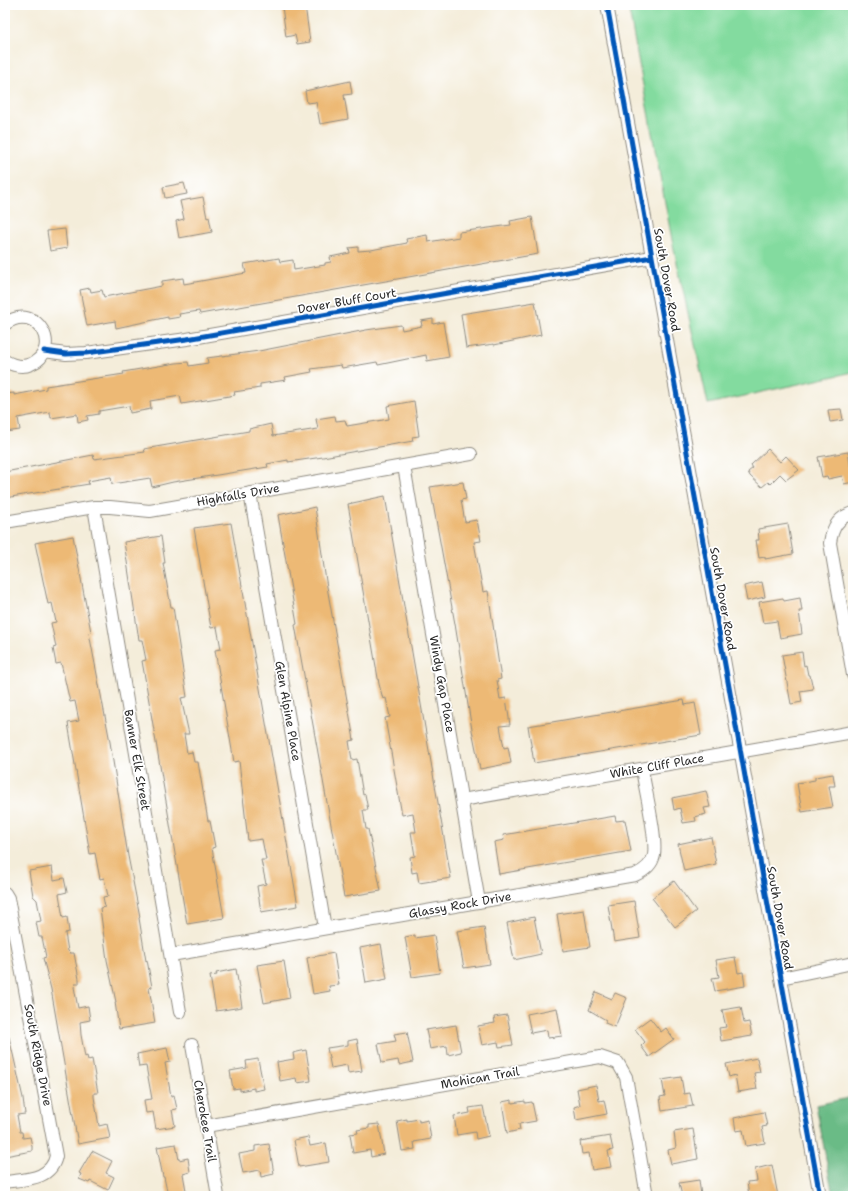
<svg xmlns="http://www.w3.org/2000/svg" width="858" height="1201" font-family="'Shantell Sans',sans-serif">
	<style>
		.green { fill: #83db9f; stroke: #578365 }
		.forest { fill: #6abb86; stroke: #4a7358 }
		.building { fill: #edb974 }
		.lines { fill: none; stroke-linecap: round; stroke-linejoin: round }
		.minor-casing { stroke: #908c82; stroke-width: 14 }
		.minor { stroke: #fff; stroke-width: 12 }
		.cycleway-casing { stroke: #fff; stroke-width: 8 }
		.cycleway { stroke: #0057b8; stroke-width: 5 }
		.labels { text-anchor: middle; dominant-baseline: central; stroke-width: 3.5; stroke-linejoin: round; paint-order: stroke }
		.street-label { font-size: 12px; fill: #2b2b2b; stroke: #fff }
	</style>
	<rect width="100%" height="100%" fill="#fff"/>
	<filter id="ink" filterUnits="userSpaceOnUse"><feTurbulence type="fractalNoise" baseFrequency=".025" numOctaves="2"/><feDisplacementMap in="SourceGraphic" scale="8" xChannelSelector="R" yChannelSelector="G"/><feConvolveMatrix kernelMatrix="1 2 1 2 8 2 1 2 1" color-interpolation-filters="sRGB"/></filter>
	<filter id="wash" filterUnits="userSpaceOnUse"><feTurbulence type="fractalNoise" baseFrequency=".012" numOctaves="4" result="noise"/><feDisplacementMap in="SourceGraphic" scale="16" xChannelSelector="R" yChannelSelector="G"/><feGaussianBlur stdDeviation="0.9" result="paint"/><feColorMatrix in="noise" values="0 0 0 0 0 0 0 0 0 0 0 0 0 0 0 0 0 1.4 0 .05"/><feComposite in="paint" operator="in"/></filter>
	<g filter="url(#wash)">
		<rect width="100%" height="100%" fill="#f4edda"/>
		<!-- green -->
		<path class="green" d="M628,5H853V372L708,404L672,240Z"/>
		<!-- forest -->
		<path class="forest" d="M853,1097V1196H833L816,1105Z"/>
		<g id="blocks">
			<!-- building -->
			<path class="building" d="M288,5H305L310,42L297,44L295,35L286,37L282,6Z
				M350,81L352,94L344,95L348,119L320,124L316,102L307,103L305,91Z
				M184,183L187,194L165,198L163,187Z
				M203,197L207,218L209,217L212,232L179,238L176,221L184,219L180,201Z
				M532,217L538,254L200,314L199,311L179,314L180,317L168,319V317L116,328L115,321L87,326L80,290L90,288L91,292L102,290L104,297L162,286V281L183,278L184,284L246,273L244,264L279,258L280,262L293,260L294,270L325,265V263L331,262L330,257L350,253L349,248L358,247V251L371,250L407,243L406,239L427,235L428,242L459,237V232L511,225L510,221Z
				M65,229L67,248L50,251L47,231Z
				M535,302L541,335L494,345V344L466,348L461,314Z
				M433,319V324L443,322L449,357L427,361L426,355L378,365L377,362L342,368L341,365L311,369L312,372L285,377L286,380L260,384V388L234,392L235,395L182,404L180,396L150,401L151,409L130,413L129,406L99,411V414L87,416L88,420L78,422L77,414L51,418L50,412L18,418L20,430L5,432V394L14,393V395L46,389V386L124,374L123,372L176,363L188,362L189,366L208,363L207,358L259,351L366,330L401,325L402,330L422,326L421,321Z
				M414,401L419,436L412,437L413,441L323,457L288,462V460L267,464L268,467L173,482L152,487L150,478L112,484L111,477L88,481L89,484L5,498V472L93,455L94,459L145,452L144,449L249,431V429L271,424L273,436L318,429L316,419L335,416L336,421L345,420L347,426L389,419L387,406Z
				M841,409L843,420L830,422L828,410Z
				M768,449L780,462L786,456L799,470L786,480L780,474L770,484L768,482L762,487L750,476L748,472L753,468L751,465Z
				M848,452L853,482L844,484L842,476L828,479L827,476L822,477L818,457Z
				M463,482L466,499L461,500L465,522L477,520L481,541L474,542L483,592L488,591L501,679L497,680L500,699L506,698L510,725L500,726L504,748L508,747L511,763L480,769L472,730L455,624L430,487Z
				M385,496L451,878L419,883L417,872L412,873L410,857L415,856L411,832H416L413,813L402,815L385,718L390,717L386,698L383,699L379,684L348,504Z
				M315,507L326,581L354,740L349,741L352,760L357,759L363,795L365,794L368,810H363L366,829H368L381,891L344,897L295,625L297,624L278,515Z
				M231,523L298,906L261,912L257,886L266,884L261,860H266L262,839L248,841L239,761L234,762L215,650L221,649L217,627L211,628L194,528Z
				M788,524L793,554L765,559V557L759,558L756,540H759L758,529Z
				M73,536L91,632L89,633L110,742L128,856L140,917L139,918L146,961L147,960L152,987L149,988L155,1023L119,1029L115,1002H116L107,960L100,908L105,907L103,897L108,896L104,878L100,879L95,853L90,854L68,723L79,721L75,701L70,702L61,663L56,664L53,648L56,647L51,623L56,622L52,603L48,604L35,543Z
				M161,536L165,563H163L171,607H173L187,697L181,698L189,734H184L187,753L192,752L194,762H198L208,821H210L215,847L212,848L224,918L187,924L145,678L142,661L146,660L142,640H139L124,542Z
				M762,582L765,597L747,601L744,586Z
				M783,598L784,601L800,598L802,611H799L802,634L780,638L777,621L763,623L759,602Z
				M802,652L804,666L806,665L808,675H810L813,689L800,691L802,702L791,704L782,655Z
				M684,700L685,705L695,703L701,735L534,763L528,726Z
				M833,774L835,786H829L833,807L802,812L797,783L815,780V777Z
				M706,791L710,807L704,808L706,814L695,817L696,821L683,823L680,808L674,810L672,798Z
				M615,816L616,821L625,820L631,851L499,874L494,842L504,840L503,835Z
				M711,837L716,864L684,871L678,844Z
				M52,867L54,880L64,878L67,892L59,894L63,918L67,917L69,932L65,933L68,951L70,953H74L79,979V984H75L74,987L78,1008L88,1006L90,1020L80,1022L81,1035L85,1057L87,1056L88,1060L92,1059L98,1093H94V1097L99,1126L107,1124L110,1138L78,1144L51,989L43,958L46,957L42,937H39L36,922L41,921L37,900L33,896L29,871Z
				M674,881L696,911L675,927L652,898Z
				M634,901L640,938L614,942L608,905Z
				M584,910L590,947L563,951L557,914Z
				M534,917L541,954L514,960L507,923Z
				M484,927L490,964L464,968L457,931Z
				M415,935V938L434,935L440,973L412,977L405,937Z
				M381,944L387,979L366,983L360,948Z
				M334,953L339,985L329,986L330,991L313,994L307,958Z
				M735,957L738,973L743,972L745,986L715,991L712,978L719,977L716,960Z
				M284,961L290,998L264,1003L257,965Z
				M236,969L242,1007L216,1011L210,976L217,975L216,973Z
				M596,992L612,999L615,993L627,998L615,1027L605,1023L606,1020L589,1010Z
				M741,1007L744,1023L749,1022L752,1036L721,1041L719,1028L726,1027L722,1010Z
				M557,1008L562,1036L548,1038L547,1030L531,1033L527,1014Z
				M507,1015L513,1045L499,1047L498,1042L482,1045L478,1026L495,1023L494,1017Z
				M650,1018L661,1032L666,1028L674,1039L649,1057L641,1046L645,1042L635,1029Z
				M456,1025L461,1052L448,1055L447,1046L430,1049L426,1030Z
				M407,1032L413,1062L399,1065L398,1060L382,1063L378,1044L396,1041L394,1034Z
				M5,1037H9L23,1098L25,1114L17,1115L20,1132H22L23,1138L30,1137L32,1146V1151L5,1156Z
				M357,1039L362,1071L348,1073L347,1065L331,1068L327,1048L348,1045V1041Z
				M167,1048L170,1062L165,1063L171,1096L174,1095L177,1109L172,1110L175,1126L156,1129L153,1112L146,1113L144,1100L152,1099L146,1066L139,1067L137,1054Z
				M306,1050L311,1081L297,1083L296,1078L280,1081L277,1062L294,1059L293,1053Z
				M757,1058L760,1072L754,1073L757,1089L738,1092L735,1075L729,1077L726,1064Z
				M258,1059L264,1089L254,1091V1088L240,1091V1088L233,1089L230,1071L247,1068L246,1061Z
				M681,1077L684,1094L690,1093L693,1106L662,1111L660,1097L665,1096L662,1080Z
				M596,1085L599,1101L604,1100L607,1114L576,1120L574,1107L580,1105L577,1089Z
				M512,1100V1103L525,1101V1103L532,1102L536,1121L519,1124L520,1130L507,1133L502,1102Z
				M483,1106L489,1136L476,1139L475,1132L457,1135L454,1116L470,1113L469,1108Z
				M764,1112L767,1126L762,1127L765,1143L746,1146L743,1130L736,1131L734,1118Z
				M407,1119V1121L419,1119V1122L428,1120L431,1139L414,1142L415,1149L402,1151L397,1121Z
				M379,1124L384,1154L371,1157L370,1150L353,1153L350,1134L358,1133L357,1130L369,1128V1125Z
				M693,1129L698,1159L671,1164L668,1150L676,1148L674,1132Z
				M610,1136L613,1150L608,1151L611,1167L592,1170L589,1153L582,1154L580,1141Z
				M308,1137L310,1146L326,1143L329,1162L299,1167L294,1140Z
				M176,1144L179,1160L188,1158L190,1172L183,1174L187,1196H168L164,1177H163L157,1147Z
				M269,1144L274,1174L261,1177L260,1170L243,1173L239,1154L255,1151V1146Z
				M92,1151L112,1161L106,1173L114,1177L108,1190L90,1181L89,1183L79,1179L81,1174L79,1173Z
				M772,1165L778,1196H749L747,1182L757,1181L755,1169Z
				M699,1180L701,1196H682L679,1183Z"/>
		</g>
	</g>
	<g filter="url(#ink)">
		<use href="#blocks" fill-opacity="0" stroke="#908c82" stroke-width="1"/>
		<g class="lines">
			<!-- minor casing -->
			<g class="minor-casing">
				<path id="minor" d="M607,5L820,1196
					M5,324C38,300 63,351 31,364C22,368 14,366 5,361
					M44,351L66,354L86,353L187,339L652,257
					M404,466L479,902
					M250,493L325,928
					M94,507L180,1012
					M853,513C838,517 832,528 830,543L853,675
					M5,522L94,507H110L150,511L471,454
					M462,800L853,732
					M5,893L8,898L56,1156C51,1180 26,1179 5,1182
					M171,955L635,875C644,871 652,865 654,855C657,836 645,790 642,769
					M781,978L853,963
					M192,1045L218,1196
					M206,1126L600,1057L618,1063L626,1077L647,1196"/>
			</g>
			<!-- minor -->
			<use href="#minor" class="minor"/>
			<!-- cycleway casing -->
			<g class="cycleway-casing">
				<path id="cycleway" d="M607,5L820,1196
					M44,351L66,354L86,353L187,339L652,257"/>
			</g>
			<!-- cycleway -->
			<use href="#cycleway" class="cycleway"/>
		</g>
	</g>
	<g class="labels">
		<!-- street labels -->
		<g class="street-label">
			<text transform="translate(667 280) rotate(80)">South Dover Road</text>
			<text transform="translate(347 301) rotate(-10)">Dover Bluff Court</text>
			<text transform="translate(238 495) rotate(-10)">Highfalls Drive</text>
			<text transform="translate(723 599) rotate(80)">South Dover Road</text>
			<text transform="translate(442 684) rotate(80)">Windy Gap Place</text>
			<text transform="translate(288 711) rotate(80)">Glen Alpine Place</text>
			<text transform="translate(137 760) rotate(80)">Banner Elk Street</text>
			<text transform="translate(657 766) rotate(-10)">White Cliff Place</text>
			<text transform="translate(460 905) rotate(-10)">Glassy Rock Drive</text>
			<text transform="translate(780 918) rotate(80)">South Dover Road</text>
			<text transform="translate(38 1055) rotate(79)">South Ridge Drive</text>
			<text transform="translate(480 1078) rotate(-10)">Mohican Trail</text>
			<text transform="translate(205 1121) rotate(80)">Cherokee Trail</text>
		</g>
	</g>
	<!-- margin -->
	<rect width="858" height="1201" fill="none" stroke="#fff" stroke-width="20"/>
</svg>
